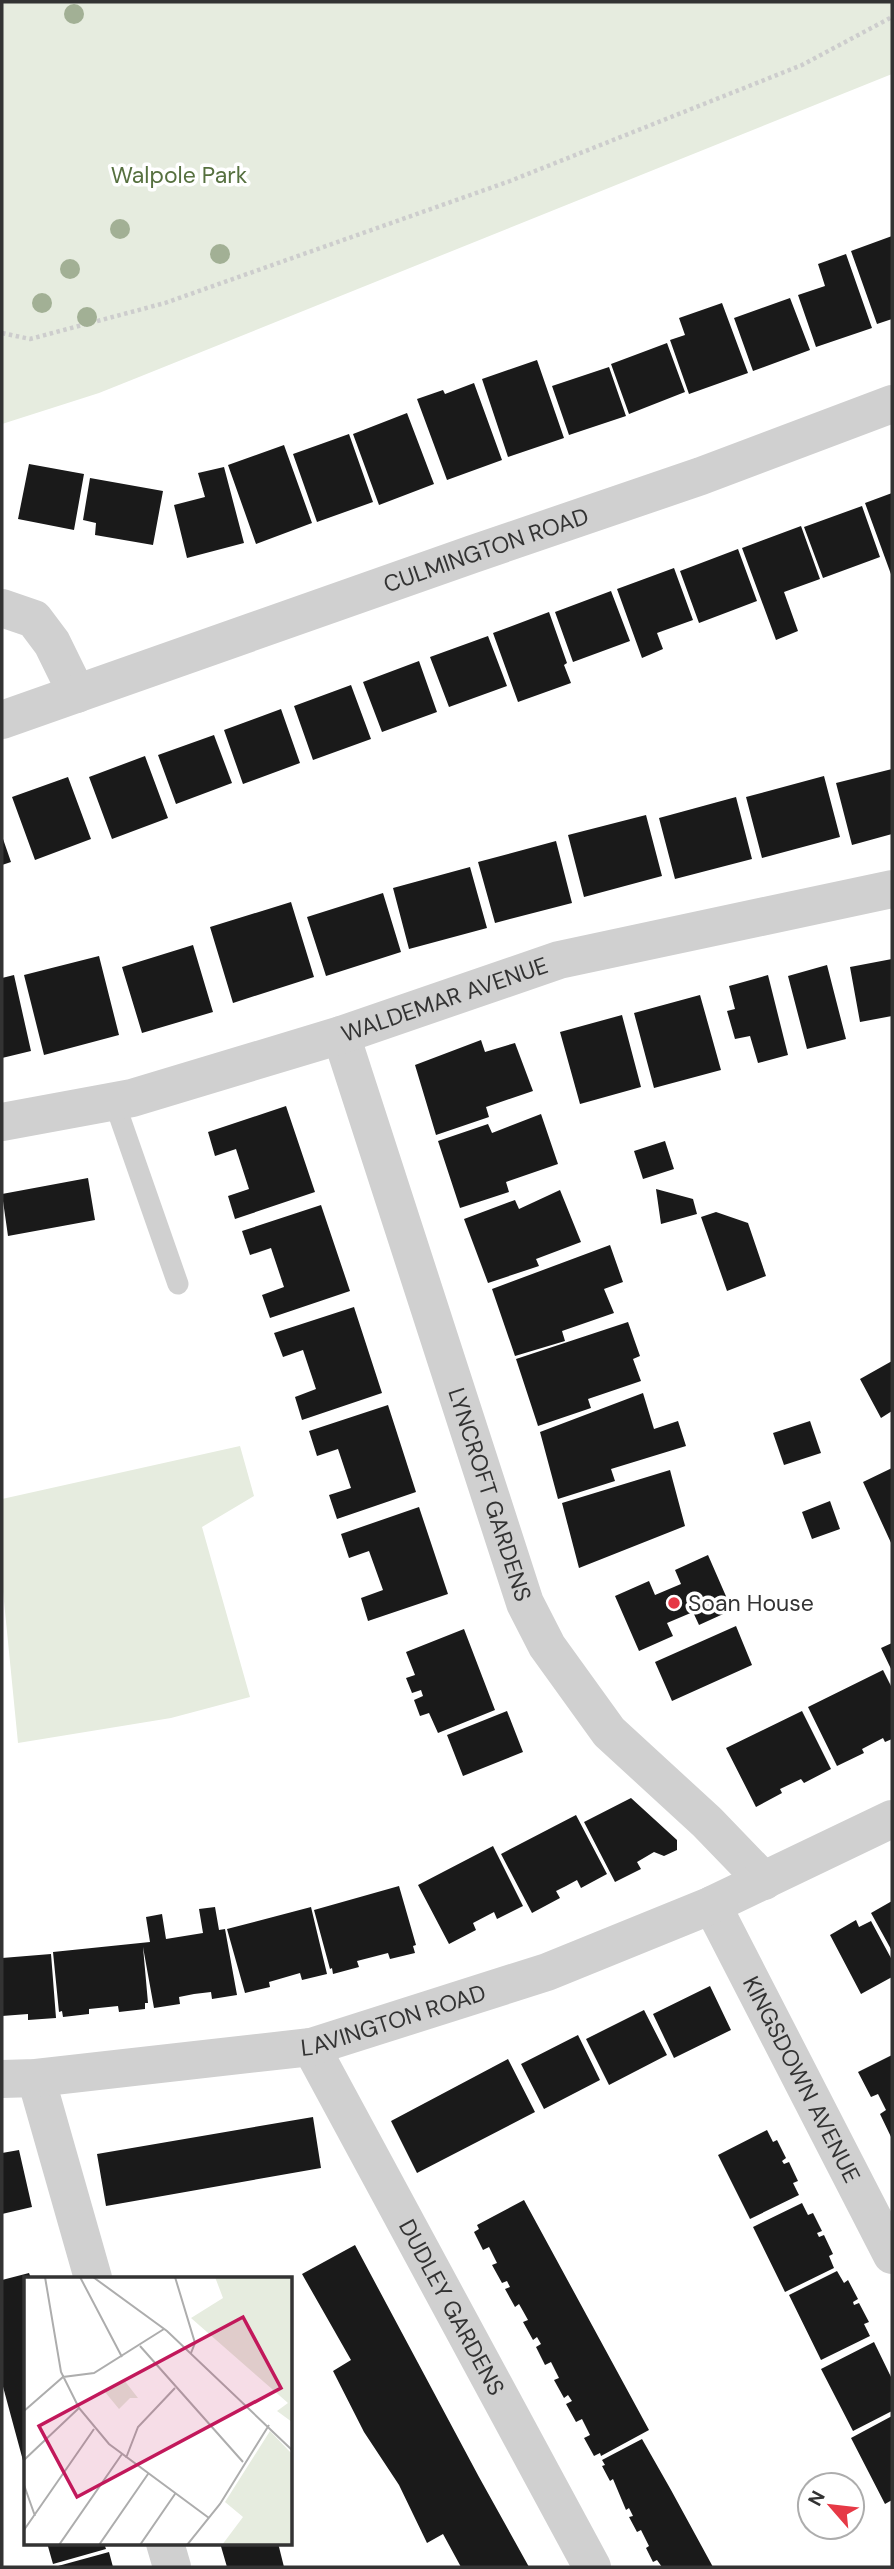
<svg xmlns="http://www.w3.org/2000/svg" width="894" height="2569" font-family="'DM Sans',sans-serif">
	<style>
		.green { fill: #e6ecdf }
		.building { fill: #1a1a1a }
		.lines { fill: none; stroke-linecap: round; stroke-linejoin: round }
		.path { stroke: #cdcdcd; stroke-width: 4.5; stroke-dasharray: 3.5 3.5; stroke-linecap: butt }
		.lane { stroke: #d0d0d0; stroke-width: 21 }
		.street { stroke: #d0d0d0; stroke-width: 38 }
		.tree { fill: #a2b095 }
		.poi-dot { fill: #e63946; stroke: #fff; stroke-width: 2.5 }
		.labels { text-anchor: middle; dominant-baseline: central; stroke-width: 7; stroke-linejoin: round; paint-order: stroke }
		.park-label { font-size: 23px; fill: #56703f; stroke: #fff }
		.street-label { font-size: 23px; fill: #333; stroke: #fff }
		.poi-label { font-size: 23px; fill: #333; stroke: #fff; text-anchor: start }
		.inset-road { fill: none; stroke: #adadad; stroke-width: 2 }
		.view { fill: #c2185b; fill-opacity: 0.15; stroke: #c2185b; stroke-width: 3.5 }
		.inset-edge { fill: none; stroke: #333; stroke-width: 3.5 }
	</style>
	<rect width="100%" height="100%" fill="#fff"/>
	<!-- green -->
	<path class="green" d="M2,2H892V74L144,375L99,393L2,424Z
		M240,1446L254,1496L202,1527L250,1697L171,1718L18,1743L2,1581V1499Z"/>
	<!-- building -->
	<path class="building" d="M892,236V319L877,324L851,251Z
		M846,254L872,328L816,347L798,295L825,286L818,264Z
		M790,298L810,350L753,371L734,318Z
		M722,303L748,373L689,394L670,340L685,335L679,318Z
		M667,343L685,392L629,414L611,364Z
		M537,360L564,438L508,457L482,379Z
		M609,367L626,416L569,435L552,386Z
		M474,383L502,460L447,480L417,399L443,390L445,394Z
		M407,413L434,484L379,505L353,434Z
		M349,434L373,502L317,522L293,454Z
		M284,445L312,523L256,544L228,465Z
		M29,464L84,474L74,530L18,519Z
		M224,467L244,543L187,558L174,505L205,497L198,473Z
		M90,478L163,491L153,545L95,535L96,523L83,520Z
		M892,493V577L865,503Z
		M862,506L880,557L823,578L804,527Z
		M801,526L820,579L784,592L798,631L776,640L742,548Z
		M738,549L757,601L699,623L680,571Z
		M674,568L693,620L657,633L663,649L642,658L617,589Z
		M611,591L630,641L573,662L555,612Z
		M549,612L567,663L564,665L571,683L518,702L493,633Z
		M488,636L507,686L449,707L430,657Z
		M419,661L437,712L382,732L363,682Z
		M351,685L371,739L313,760L294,706Z
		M281,709L300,763L243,784L224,730Z
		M214,735L232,783L176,804L158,755Z
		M145,756L168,818L112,839L89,777Z
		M892,769V834L852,845L836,783Z
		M824,776L840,837L762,858L746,797Z
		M68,777L91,839L35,860L12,797Z
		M736,797L752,859L675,879L659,818Z
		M646,815L662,876L584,897L568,835Z
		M2,836L11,862L2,865Z
		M556,841L572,903L495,923L478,862Z
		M470,867L487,928L409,949L393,888Z
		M383,893L401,952L326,976L307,917Z
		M291,902L314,977L233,1003L210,927Z
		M193,945L213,1012L142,1033L122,967Z
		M99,956L119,1035L44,1055L24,975Z
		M892,959V1016L860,1022L850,967Z
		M827,965L846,1039L807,1049L788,976Z
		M14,975L31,1051L2,1058V978Z
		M768,975L788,1055L758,1063L750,1036L735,1039L727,1011L735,1009L729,986Z
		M700,995L721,1070L654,1088L634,1013Z
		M622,1015L641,1087L580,1104L560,1032Z
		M481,1040L485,1052L515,1043L533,1091L486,1107L489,1117L436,1135L415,1065Z
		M286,1106L315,1192L235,1219L228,1196L249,1189L236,1149L215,1156L208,1132Z
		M541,1114L558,1164L506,1182L509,1192L460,1208L438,1141L488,1124L492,1133Z
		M665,1141L674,1169L643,1179L634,1151Z
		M88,1178L95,1220L8,1236L2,1194Z
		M656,1189L693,1199L697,1214L661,1224Z
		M560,1190L581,1242L536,1259L539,1266L488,1283L464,1219L515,1200L519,1209Z
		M321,1205L350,1291L270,1318L262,1295L284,1287L271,1248L250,1255L242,1231Z
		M716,1212L748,1223L766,1276L727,1291L701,1217Z
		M610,1245L623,1282L604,1289L614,1313L562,1331L565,1341L515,1356L492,1289Z
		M354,1307L382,1393L302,1420L295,1397L316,1389L303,1350L283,1357L274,1333Z
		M628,1322L640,1356L633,1359L641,1381L588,1399L591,1408L538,1426L516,1359Z
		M892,1361V1411L881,1418L860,1379Z
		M643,1393L654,1429L678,1421L686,1446L611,1469L615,1481L558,1499L540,1432Z
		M388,1405L416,1492L337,1519L329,1495L351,1488L338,1449L317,1456L309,1431Z
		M810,1421L821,1453L784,1465L773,1433Z
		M892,1468V1545L863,1482Z
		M670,1470L685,1526L579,1568L562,1503Z
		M830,1501L840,1529L812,1539L802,1512Z
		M419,1507L448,1594L368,1621L361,1598L383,1590L369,1551L349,1558L341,1534Z
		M708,1555L732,1610L699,1625L693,1612L667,1623L673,1636L639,1651L615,1596L649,1581L655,1595L681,1584L675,1570Z
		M736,1626L752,1665L672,1701L655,1662Z
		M464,1629L495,1710L438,1733L429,1713L420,1716L414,1700L423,1696L421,1690L412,1693L406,1678L415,1675L406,1652Z
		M892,1643V1671L881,1648Z
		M883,1670L892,1688V1739L885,1742L883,1738L862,1749L864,1753L837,1766L808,1707Z
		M507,1711L523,1752L463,1776L447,1735Z
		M802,1711L831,1769L804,1783L801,1779L780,1789L782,1793L756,1807L726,1748Z
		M631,1798L677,1840V1850L664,1856L654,1852L637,1862L641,1869L615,1882L584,1822Z
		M576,1815L607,1874L581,1888L577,1880L566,1886L556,1891L560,1898L532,1913L501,1854Z
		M493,1846L523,1906L497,1919L494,1912L473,1923L476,1930L449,1944L418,1885Z
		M399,1886L416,1945L413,1946L415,1953L390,1959L388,1953L357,1961L359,1967L333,1974L332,1968L330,1969L314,1910Z
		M892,1901V1951L871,1913Z
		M215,1907L219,1930L225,1929L237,1995L212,1999L211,1992L194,1994L179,1997L180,2004L154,2008L143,1947L148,2003H145V2009L119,2012L118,2006L89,2009V2014L63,2017L62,2011L59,2012L53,1952L150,1942L146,1917L162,1914L166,1939L203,1933L199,1909Z
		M311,1907L327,1974L302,1980L300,1973L269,1982L270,1987L245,1993L227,1929Z
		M856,1920L859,1927L871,1921L892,1960V1977L861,1994L830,1935Z
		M51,1954L56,2018L28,2020V2014L2,2016V1958Z
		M710,1986L731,2030L674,2058L653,2014Z
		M644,2010L667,2055L609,2085L586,2039Z
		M578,2035L600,2080L544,2109L521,2064Z
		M892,2055V2139L880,2114L886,2110L878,2094L871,2097L858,2072Z
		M508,2059L535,2112L417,2173L391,2121Z
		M313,2117L321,2168L106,2206L97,2154Z
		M767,2130L773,2142L777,2140L786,2158L782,2161L784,2164L789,2162L798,2181L793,2183L799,2195L750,2219L718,2155Z
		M19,2150L32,2207L2,2214V2153Z
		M524,2200L649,2430L601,2456L600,2453L594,2456L584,2438L590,2435L582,2419L576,2422L566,2404L572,2401L568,2395L564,2398L554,2380L559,2378L551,2362L545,2365L536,2347L541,2344L537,2337L533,2340L523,2322L528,2320L523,2311L519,2304L515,2307L505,2289L510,2287L507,2281L502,2283L492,2265L497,2263L489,2247L483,2250L474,2232L479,2229L477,2225Z
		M802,2203L808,2215L813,2213L822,2231L817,2233L819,2237L824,2235L833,2254L829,2256L834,2268L785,2292L753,2227Z
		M355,2245L479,2477L529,2567H461L443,2534L427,2543L399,2485L364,2432L333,2371L351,2360L302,2274Z
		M837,2271L844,2283L848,2280L858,2299L853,2302L854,2305L859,2303L869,2322L864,2324L870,2336L821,2360L789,2295Z
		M29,2273L31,2278H26L25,2468L2,2383V2280Z
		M874,2342L892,2379V2411L853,2431L821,2369Z
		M892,2416V2500L885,2504L851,2438Z
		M642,2439L671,2490L713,2567H662L657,2560L653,2562L646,2548L649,2546L641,2530L637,2532L629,2517L633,2516L629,2508L626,2510L613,2479L610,2481L602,2466L605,2465L602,2460Z
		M47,2543H104L106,2549L53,2564Z
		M220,2543H278L284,2567H227Z
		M109,2552L113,2567H59L58,2566Z"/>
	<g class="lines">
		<!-- path -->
		<path class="path" d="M2,333L30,339L165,303L510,181L802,65L892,17"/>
		<!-- lane -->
		<path class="lane" d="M114,1101L178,1284"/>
		<!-- street -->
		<g class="street">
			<path d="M2,608L34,619L52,643L77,694"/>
			<path id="s1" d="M2,720L473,554L701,476L892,404"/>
			<path id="s2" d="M341,1035L525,1603L547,1646L609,1732L707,1822L764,1881"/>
			<path id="s3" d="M2,1122L132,1098L341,1035L559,960L892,889"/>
			<path id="s4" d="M712,1905L892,2255"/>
			<path id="s5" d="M311,2047L592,2567"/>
			<path d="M36,2078L93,2278"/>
			<path id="s6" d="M2,2079L36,2078L311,2047L547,1972L712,1905L892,1819"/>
			<path d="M165,2543L172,2567"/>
		</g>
	</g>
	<!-- trees -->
	<g class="tree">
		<circle cx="74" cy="14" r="10"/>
		<circle cx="120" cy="229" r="10"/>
		<circle cx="220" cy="254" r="10"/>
		<circle cx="70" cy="269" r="10"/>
		<circle cx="42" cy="303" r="10"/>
		<circle cx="87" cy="317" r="10"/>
	</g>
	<!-- markers -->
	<circle class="poi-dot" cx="674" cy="1603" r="7"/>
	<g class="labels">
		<!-- park labels -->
		<g class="park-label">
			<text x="179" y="175">Walpole Park</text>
		</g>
		<!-- street labels -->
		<g class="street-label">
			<text stroke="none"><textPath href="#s1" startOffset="513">CULMINGTON ROAD</textPath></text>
			<text stroke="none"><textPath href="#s3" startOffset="460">WALDEMAR AVENUE</textPath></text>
			<text stroke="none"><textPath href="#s2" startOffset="483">LYNCROFT GARDENS</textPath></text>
			<text stroke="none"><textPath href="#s6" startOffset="397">LAVINGTON ROAD</textPath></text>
			<text stroke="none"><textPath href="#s4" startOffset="196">KINGSDOWN AVENUE</textPath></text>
			<text stroke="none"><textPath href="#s5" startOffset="296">DUDLEY GARDENS</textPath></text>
		</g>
		<!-- poi labels -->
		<g class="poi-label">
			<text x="688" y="1603">Soan House</text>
		</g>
	</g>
	<!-- overview -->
	<g transform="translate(24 2277)">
		<rect width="268" height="268" fill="#fff"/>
		<path d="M191,0H268V145L253,134L264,126L167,41L199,21ZM100,103L114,121H106L95,132L81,115ZM246,154L268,177V268H198L219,240L201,225Z" fill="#e6ecdf"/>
		<path class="inset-road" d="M21,0L37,95L55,131L85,167L185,241M56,0L98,80M69,0L143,54L268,173M151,0L171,66L167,76M116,69L219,185M0,134L39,100L70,96L140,52M102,181L114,150L151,111M0,183L55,131M0,208L11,239M0,253L70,152M35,268L98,177M75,268L124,197M116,268L151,217M163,268L196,227L245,148"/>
		<path class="view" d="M219,40L257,111L53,220L15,149Z"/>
		<rect width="268" height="268" class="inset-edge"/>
	</g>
	<!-- border -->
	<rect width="894" height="2569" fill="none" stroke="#333333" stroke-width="7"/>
	<!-- north arrow -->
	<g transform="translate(831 2506) rotate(298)"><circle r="33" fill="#ffffff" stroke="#adadad" stroke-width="2"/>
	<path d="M0-5L12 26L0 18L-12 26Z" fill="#e63946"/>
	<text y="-10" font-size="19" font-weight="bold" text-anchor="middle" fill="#333333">N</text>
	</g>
</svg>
